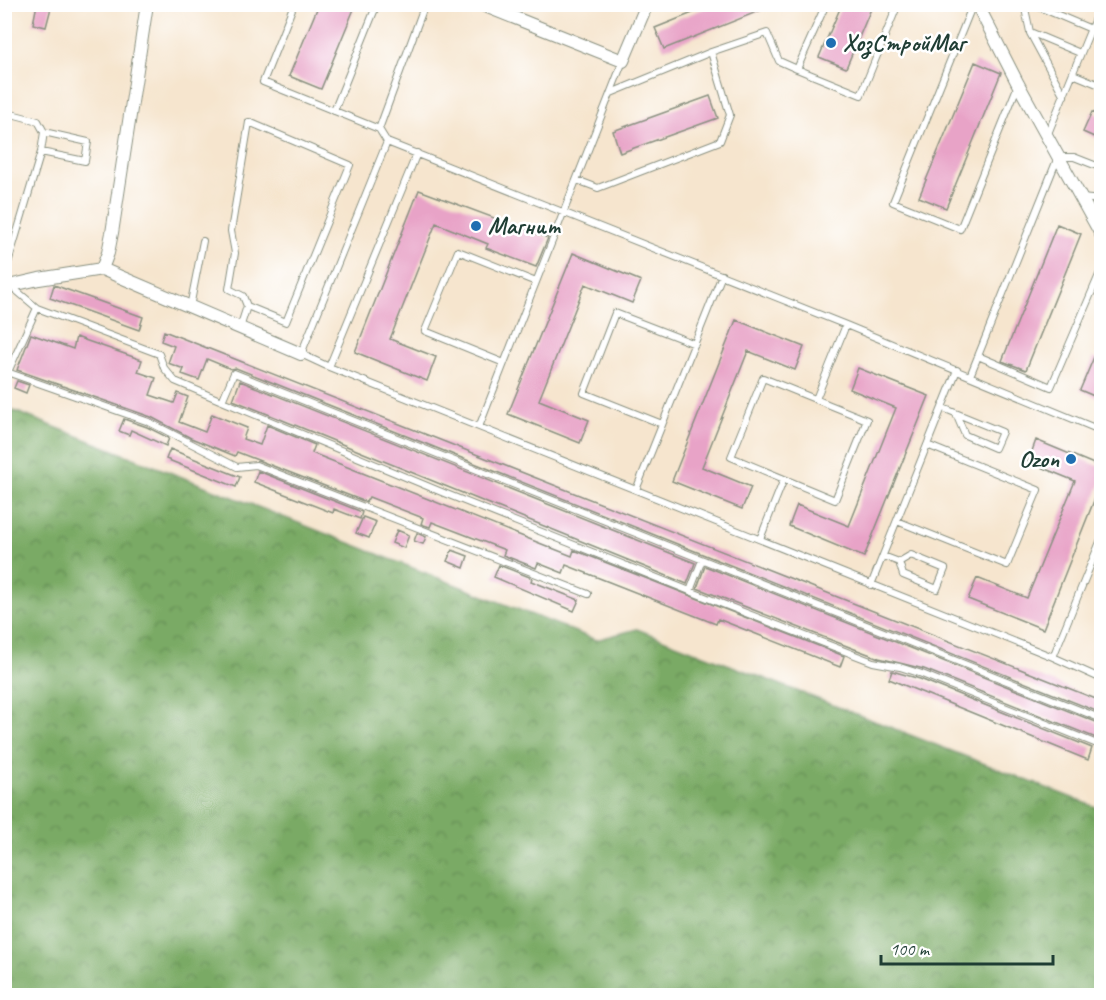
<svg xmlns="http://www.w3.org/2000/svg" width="1106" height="1000" font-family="Caveat,sans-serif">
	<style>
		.forest { fill: url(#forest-crowns); stroke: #4c744c; stroke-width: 1.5 }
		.building { fill: #e8a3c7 }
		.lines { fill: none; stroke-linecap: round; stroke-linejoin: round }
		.service-casing { stroke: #8a9181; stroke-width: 8 }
		.minor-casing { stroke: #8a9181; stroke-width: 14 }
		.service { stroke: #fff; stroke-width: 6 }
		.minor { stroke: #fff; stroke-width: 12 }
		.poi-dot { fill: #1f6fb2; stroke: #fff; stroke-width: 2 }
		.labels { text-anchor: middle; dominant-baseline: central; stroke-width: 5; stroke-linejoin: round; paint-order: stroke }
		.poi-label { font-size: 24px; font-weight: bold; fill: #1f3d34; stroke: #fff; text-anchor: start }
	</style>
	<defs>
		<pattern id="forest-crowns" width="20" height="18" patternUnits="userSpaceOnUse" patternTransform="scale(1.5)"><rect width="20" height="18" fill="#7aaa65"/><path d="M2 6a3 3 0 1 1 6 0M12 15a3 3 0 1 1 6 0" fill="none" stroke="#638c54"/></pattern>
	</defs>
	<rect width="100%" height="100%" fill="#fff"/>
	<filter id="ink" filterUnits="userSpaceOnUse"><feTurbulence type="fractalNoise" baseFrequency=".0167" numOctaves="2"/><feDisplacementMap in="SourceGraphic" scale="12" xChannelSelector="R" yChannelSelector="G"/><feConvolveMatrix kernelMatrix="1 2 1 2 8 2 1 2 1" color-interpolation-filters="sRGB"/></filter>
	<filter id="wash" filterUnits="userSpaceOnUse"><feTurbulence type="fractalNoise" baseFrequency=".008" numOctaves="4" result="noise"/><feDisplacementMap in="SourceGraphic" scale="24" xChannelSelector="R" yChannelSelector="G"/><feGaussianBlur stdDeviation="1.35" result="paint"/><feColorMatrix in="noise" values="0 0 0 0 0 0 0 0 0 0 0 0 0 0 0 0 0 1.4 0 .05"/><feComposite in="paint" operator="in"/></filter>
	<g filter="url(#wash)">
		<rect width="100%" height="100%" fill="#f6e5ce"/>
		<!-- forest -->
		<path class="forest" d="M4,407L596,640L637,629L1101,809V995H5Z"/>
		<g id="blocks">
			<!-- building -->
			<path class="building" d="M37,4H52L46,27L33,24Z
				M319,4H342L354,9L321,89L289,76Z
				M715,4L774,5L664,49L655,28Z
				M842,4H873L846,68L819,57Z
				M975,62L1001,73L946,208L919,197Z
				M710,96L718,118L620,153L613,131Z
				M1092,112L1101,116V140L1083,132Z
				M419,190L548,238L536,267L486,248L488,244L436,223L390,339L436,357L427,381L355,352Z
				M1057,224L1081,234L1026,370L1002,361Z
				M573,253L641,281L632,303L585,284L539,400L589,420L580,443L508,414Z
				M54,285L143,317L139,330L50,298Z
				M736,320L804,347L795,370L748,351L702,467L751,487L742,509L672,481Z
				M164,331L1101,701V713L236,368L231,369L207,359L199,380L182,374L184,369L168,363L174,346L161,341Z
				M31,334L73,349L76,337L142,360L138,372L156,378L150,395L174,403L178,393L188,397L179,422L205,432L212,414L247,428L243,439L260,445L267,425L315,445L312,453L572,556L574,550L844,656L840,667L718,619L716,624L566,565L563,573L538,563L536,568L503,555L505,550L432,522L430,527L421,524L423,518L369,497L366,502L237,452L235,456L191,438L151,417L17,370Z
				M1094,357L1101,361V399L1080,390Z
				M858,368L929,396L864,557L789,526L797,505L849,526L896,408L850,389Z
				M17,381L29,385L26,393L14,388Z
				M240,381L695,563L687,584L233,400Z
				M124,419L147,427L169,438L166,446L131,430L129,435L119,431Z
				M1036,440L1101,467V483L1043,629L968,599L977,578L1027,598L1075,481L1028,462Z
				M170,449L240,477L236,487L166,459Z
				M258,471L362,512L360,519L334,509L333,513L254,482Z
				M363,517L376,522L369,538L356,533Z
				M397,530L409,535L404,548L392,543Z
				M417,533L426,537L423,544L414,541Z
				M452,550L468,556L464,568L447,561Z
				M499,565L532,578L531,581L579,600L574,611L494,577Z
				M705,566L1101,724V740L924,669L879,658L852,648L697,588Z
				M892,671L920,679L1092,748L1088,760L889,679Z"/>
		</g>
	</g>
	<g filter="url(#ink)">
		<use href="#blocks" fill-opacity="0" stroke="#8a9181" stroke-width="1.5"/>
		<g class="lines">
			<!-- service casing -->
			<g class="service-casing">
				<path id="service" d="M294,4L263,82L379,129L387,142L846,325L1102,431
					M826,4L797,69L861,95L898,4
					M973,4L893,202L960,229L1018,85
					M1024,4L1030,32L1080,53
					M1032,4L1091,29
					M1030,33L1064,96
					M1073,74L1102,86
					M611,93L711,52L767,33L779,61L797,69
					M334,111L377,4
					M4,112L38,121L44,132L41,152L7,266L4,268
					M379,129L425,4
					M1047,136L1101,4
					M387,142L301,354L329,367L1053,657L1102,679
					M41,152L85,161L88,142L44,132
					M577,180L598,188L720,141L730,115L711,52
					M1081,198L1102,200
					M11,286L37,308L159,354L164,368L175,381L222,401L444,493L720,603L873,662L900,667L922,674L1102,746
					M190,307L203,241
					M240,328L247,306L243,296L229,289L235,253L231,231L249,122L350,165L286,322L247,306
					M978,356L1051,387L1102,268
					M504,363L425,331L458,251L536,282
					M329,367L417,153
					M4,371L149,422L237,467L256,465L588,594
					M8,372L37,308
					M970,376L1058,157H1074L1102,168
					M763,378L867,420L835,500L731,457Z
					M816,399L846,325
					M222,401L234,373L1102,719
					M943,408L1002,432L995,448L965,435L956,414
					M662,424L584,393L615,313L695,344
					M479,427L623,61
					M636,490L722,275
					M897,521L1007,565L1038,490L927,445
					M760,539L784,479
					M883,556L899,562L903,575L937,589L945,569L911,555L899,562
					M871,585L957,370
					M690,591L702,560
					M1053,657L1102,537"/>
			</g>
			<!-- minor casing -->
			<g class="minor-casing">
				<path id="minor" d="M480,4L623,61L647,4
					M977,4L1018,84L1102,236
					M102,269L108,253L112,233L147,4
					M4,287L39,279L102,269L301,354"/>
			</g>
			<!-- service -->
			<use href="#service" class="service"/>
			<!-- minor -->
			<use href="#minor" class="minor"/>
		</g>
	</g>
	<!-- markers -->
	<g class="poi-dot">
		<circle cx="831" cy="43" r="6"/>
		<circle cx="476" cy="226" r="6"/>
		<circle cx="1071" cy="459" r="6"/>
	</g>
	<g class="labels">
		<!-- poi labels -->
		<g class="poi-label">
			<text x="843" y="43">ХозСтройМаг</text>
			<text x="488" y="226">Магнит</text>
			<text x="1059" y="459" text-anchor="end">Ozon</text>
		</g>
	</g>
	<!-- margin -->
	<rect width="1106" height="1000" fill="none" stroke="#fff" stroke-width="24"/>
	<!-- scale -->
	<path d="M881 955v9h172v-9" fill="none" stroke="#1f3d34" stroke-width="3"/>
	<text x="890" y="955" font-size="18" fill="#1f3d34" stroke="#ffffff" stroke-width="4.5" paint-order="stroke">100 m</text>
</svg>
